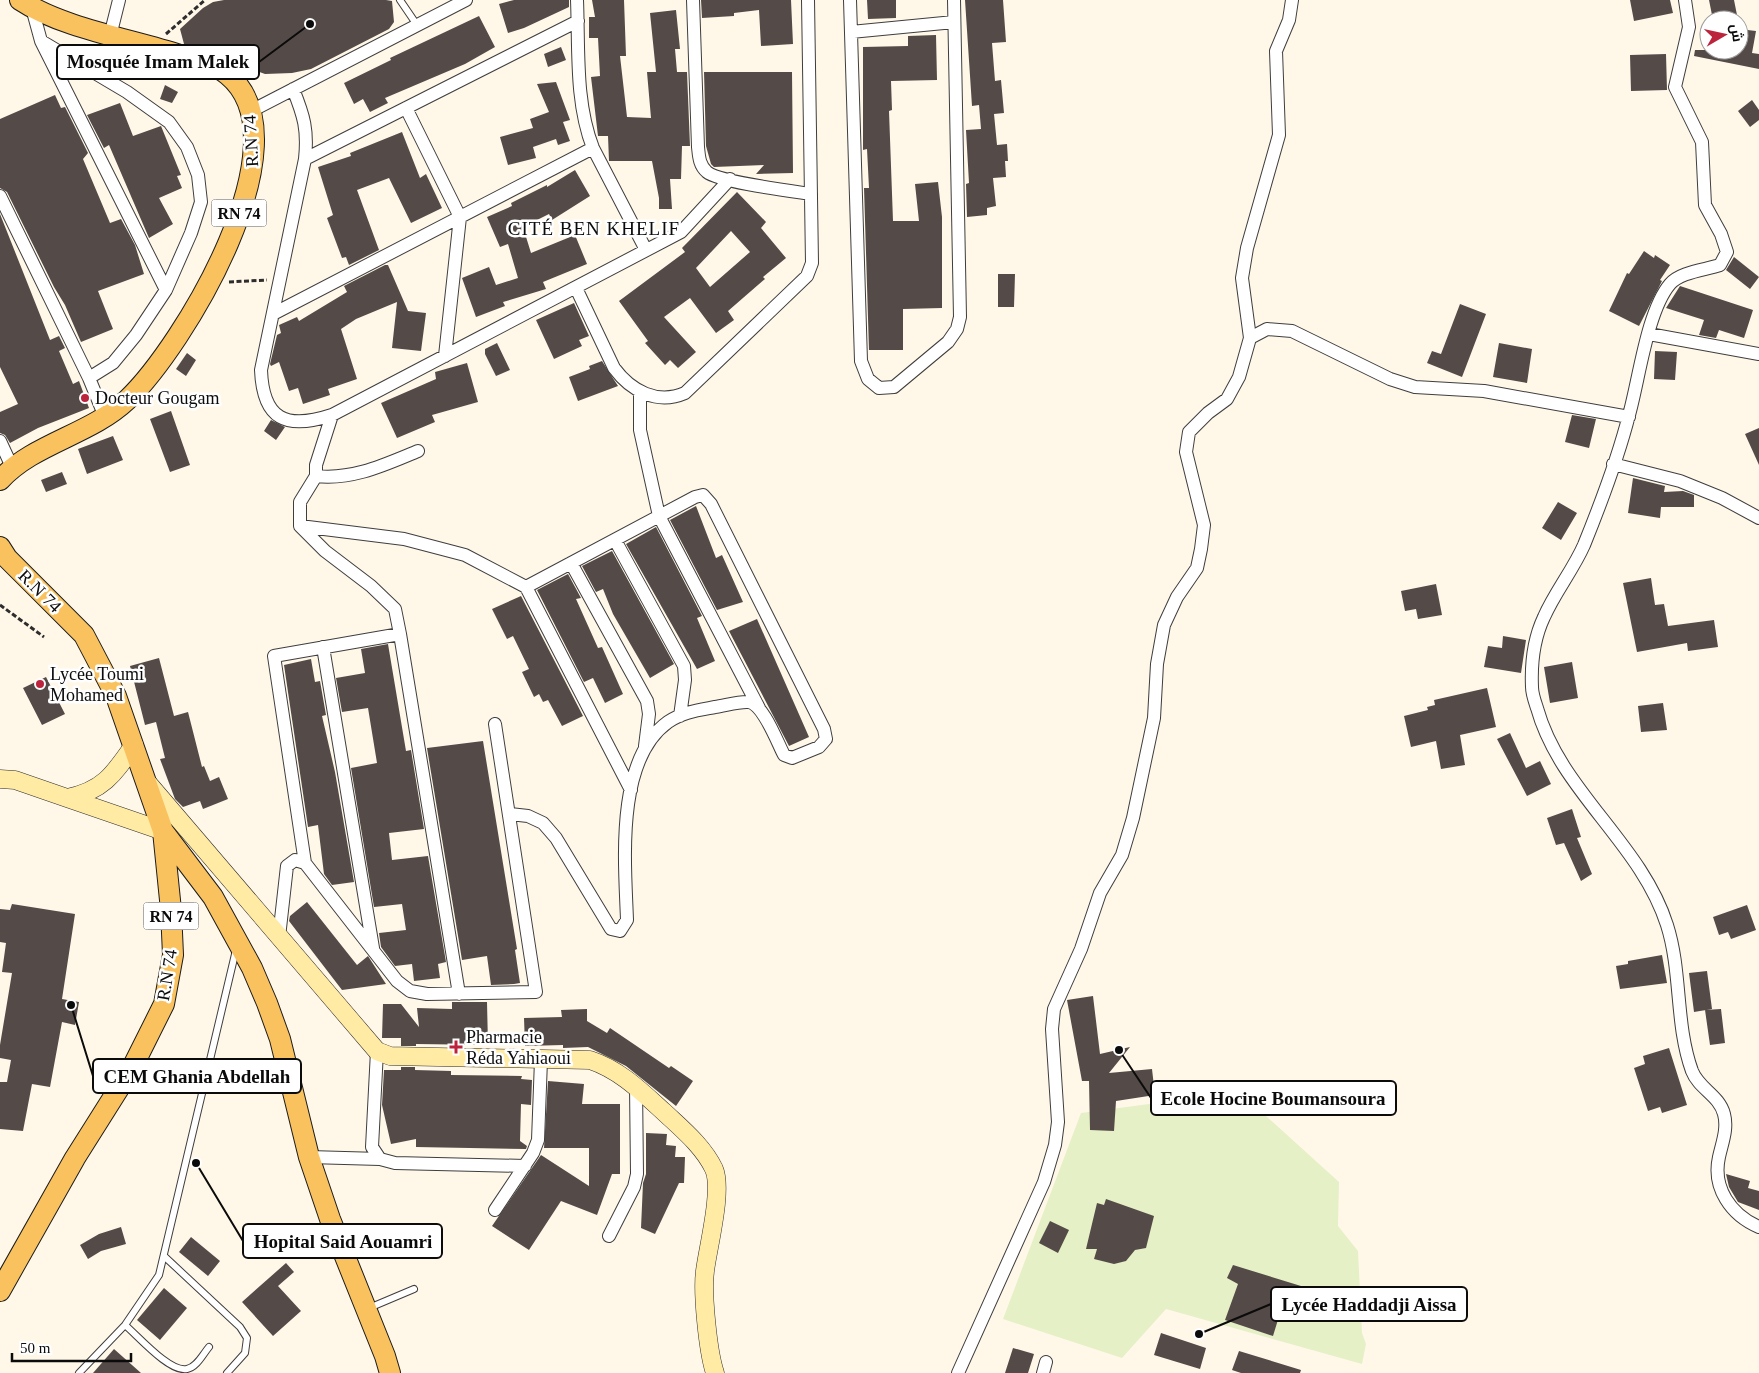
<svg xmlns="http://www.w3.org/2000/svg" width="1759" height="1373" font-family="'Times New Roman',Cairo,serif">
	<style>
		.pitch { fill: #e6f0c6 }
		.building { fill: #544b48; fill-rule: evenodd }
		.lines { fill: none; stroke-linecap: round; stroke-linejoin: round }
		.lane-casing { stroke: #3e3e3e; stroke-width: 8 }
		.street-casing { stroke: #3e3e3e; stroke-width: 14 }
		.secondary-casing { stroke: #2d2d2d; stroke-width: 19 }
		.primary-casing { stroke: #1c1c1c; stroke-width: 22 }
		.path { stroke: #2d2d2d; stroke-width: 3; stroke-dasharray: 5 2.5; stroke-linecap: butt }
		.lane { stroke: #fff; stroke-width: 6 }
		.street { stroke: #fff; stroke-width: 12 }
		.secondary { stroke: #ffeba4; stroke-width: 18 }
		.primary { stroke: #f9c25f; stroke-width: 20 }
		.poi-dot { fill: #bb243c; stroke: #fff; stroke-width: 2 }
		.labels { text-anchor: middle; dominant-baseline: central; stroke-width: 5; stroke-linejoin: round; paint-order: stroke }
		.shield { fill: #fff; stroke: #545454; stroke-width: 1 }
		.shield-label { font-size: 16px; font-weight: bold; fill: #0b0b0b }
		.street-label { font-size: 18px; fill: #0b0b0b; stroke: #fff }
		.poi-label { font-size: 18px; fill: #0b0b0b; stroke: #fff; text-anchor: start }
		.neighbourhood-label { font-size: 19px; letter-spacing: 1px; fill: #0b0b0b; stroke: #fff }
		.leader { fill: none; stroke: #0b0b0b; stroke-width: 2 }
		.callout-dot { fill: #0b0b0b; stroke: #fff; stroke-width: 2 }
		.callout { fill: #fff; stroke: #0b0b0b; stroke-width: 2 }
		.callout-label { font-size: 19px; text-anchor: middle; font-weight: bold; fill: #0b0b0b }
	</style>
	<rect width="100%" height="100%" fill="#fff8e9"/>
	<!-- pitch -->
	<path class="pitch" d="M1245,1097L1339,1182L1338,1226L1358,1251L1362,1333L1366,1344L1362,1364L1166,1309L1122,1358L1003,1319L1081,1113L1172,1101Z"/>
	<!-- building -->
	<path class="building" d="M224,0H386L392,1L394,22L389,29L311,69L292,73L265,74L184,44L180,29L203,8L213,2Z
		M514,0H569V7L524,28L508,33L499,4Z
		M592,0H624L626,56H620L627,117L651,118L647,72H656L650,13L676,10L680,49H675L677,72H687L690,146H682L681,179H670L672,209H659V198L652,161H609L608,136H598L591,77L600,76L598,38H589V17H595Z
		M701,0H791L793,44L761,46L759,10L734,13V16L702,18Z
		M867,0H896V18L868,19Z
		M965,0H1003L1006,42L992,43L995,81L1001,80L1004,113L994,114L997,145L1007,144L1008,161H1005L1006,177L993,178L996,206L987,208V215L967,217L966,184L969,183L966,130L981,129L979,105L972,106Z
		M1630,0H1670L1673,13L1634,21Z
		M1709,0H1734L1738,20H1713Z
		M479,16L495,47L465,64L385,98L388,103L370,112L363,99L354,104L344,83L391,60L390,58Z
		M1739,29L1756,31L1752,53L1759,54V69L1694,56L1695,50H1739Z
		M936,35L937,80L891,81L892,110L889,111L893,221H919L915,184L938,182L942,217V308L903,309V350H869L864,188H869L867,149L863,150V47L908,46V36Z
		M561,47L566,60L548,67L544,54Z
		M1666,54L1667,90L1631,91L1630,55Z
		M704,72H792L793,173L756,174L764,165L714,167L711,164L706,146Z
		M556,82L570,120L563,122L570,141L558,145L556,139L533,147L536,158L508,165L500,137L533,128L530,119L549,112L537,84Z
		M165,85L178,92L172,103L160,99Z
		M55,95L61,108L65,107L88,153L83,159L110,223L121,219L135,245L144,274L98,291L113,329L81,342L65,305L54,287L7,192L0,188V119Z
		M1752,100L1759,110V120L1750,127L1738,111Z
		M120,103L133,136L161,126L181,175L177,176L182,188L159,198L173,224L149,238L109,145L104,148L87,115Z
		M402,132L420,178L426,174L442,208L411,223L389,178L357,190L379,250L349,265L346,257L342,258L327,218L333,215L318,167L351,156L350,153Z
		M575,170L590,196L552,220L549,214L523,227L531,253L575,235L587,264L543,282L546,289L503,302L505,306L476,317L462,278L489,267L496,285L518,278L508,244L500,247L487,217L512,206L511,203L547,185V187Z
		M737,192L766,222L761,228L786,258L763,277L765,279L728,311L734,320L716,333L690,298L664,317L696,352L678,368L670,360L665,365L645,343L648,341L619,301L685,252L682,248ZM731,231L750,252L710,287L696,268Z
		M0,214L50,340L59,336L65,348L59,351L73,384L79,381L89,408L38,428L10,443L5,435L0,433V412L18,404L0,367Z
		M1644,251L1654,258L1655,255L1670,265L1660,280L1662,281L1639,326L1609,311L1627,273L1629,274Z
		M1734,257L1759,277L1750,289L1726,270Z
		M385,265H388L408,311L426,313L421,351L392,348L397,302L356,319L341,329L357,379L328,389L330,395L303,404L298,388L289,391L279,362L271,366L270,364L277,335L281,333L279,325L297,317L299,321L347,292L344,286Z
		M998,274H1015L1014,307H998Z
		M1680,286L1753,310L1744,338L1719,330L1716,338L1699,335L1704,320L1666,308Z
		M574,303L589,336L579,340L582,346L554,359L536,320Z
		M1460,304L1486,314L1462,377L1427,363L1432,351L1441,354Z
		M497,343L510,370L496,376L485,354V349Z
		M1499,343L1532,349L1527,383L1493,377Z
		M1655,351L1677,352L1675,380L1654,379Z
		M187,353L196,360L186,376L176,369Z
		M602,361L618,386L578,401L569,377L590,369L589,366Z
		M467,363L478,402L432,415L435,422L397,438L381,403L436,379L435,372Z
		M171,411L190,465L170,472L150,419Z
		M1572,415L1596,419L1589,448L1565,442Z
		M271,420L285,427L276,440L264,431Z
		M1759,428V465L1745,434Z
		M113,436L123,460L87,474L78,449Z
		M62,472L67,484L46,492L41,480Z
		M1633,478L1665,486L1664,492L1683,491L1694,495V507H1661L1660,518L1628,513Z
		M1558,502L1577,513L1561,540L1542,528Z
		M696,506L716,558L722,555L743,602L717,610L670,520Z
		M656,527L702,616L697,618L715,661L697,669L626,544Z
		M612,551L674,664L650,678L613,614L603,589L596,592L582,566Z
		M568,574L581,598L576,599L598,648L602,647L623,694L605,703L593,678L584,682L537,590Z
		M1651,578L1655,605L1664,604L1668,626L1714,620L1718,647L1688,651L1687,643L1637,652L1623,583Z
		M1436,584L1442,615L1418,619L1416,609L1405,611L1401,591Z
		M521,596L583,716L562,726L548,700L543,702L539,694L534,697L522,672L529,669L513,636L507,639L492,609Z
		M757,619L809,737L789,746L729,631Z
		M1503,636L1526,640L1521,673L1484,667L1488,646L1502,648Z
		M388,644L406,751L411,750L424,829L389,833L392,860L428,856L446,962L438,964L440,978L414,981L412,964L395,966L381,947L379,933L406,930L402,904L374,907L351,768L377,763L368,708L342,712L336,678L365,673L361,649Z
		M159,658L174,716L188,712L202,767L204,766L210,781L219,777L228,799L203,809L200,801L183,807L175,799L160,759L165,758L156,722L145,725L130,666Z
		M311,659L315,682L320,681L326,715L322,716L335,772L354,882L332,885L324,874L318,825L308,827L284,665Z
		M1572,662L1578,698L1550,703L1544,667Z
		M46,677L65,714L42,725L23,688Z
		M1487,688L1496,727L1460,735L1465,765L1441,769L1436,741L1411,747L1404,716L1428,710L1427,707L1435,705L1434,700Z
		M1663,703L1667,730L1641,732L1638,706Z
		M1510,733L1526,768L1540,761L1551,784L1527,796L1497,739Z
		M483,741L517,949L515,950L520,983L514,984L491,985L487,956L462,960L427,748Z
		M1572,809L1581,837L1577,838L1592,874L1581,881L1564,843L1556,845L1547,818Z
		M307,902L357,965L368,956L386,984L342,990L289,921L290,916Z
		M12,904L75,914L62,999L79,1002L75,1025L62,1022L50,1087L32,1084L23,1131L0,1129V1082H7L11,1060L0,1058V1045L12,973L2,972L6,943L0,942V909L10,910Z
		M1747,905L1756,930L1731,939L1728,932L1719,935L1713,917Z
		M1662,955L1667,983L1620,989L1616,966L1628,964V961Z
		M1707,971L1712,1009L1694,1012L1689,973Z
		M1093,996L1100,1054L1130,1047L1109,1073L1152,1069L1155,1095L1116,1101L1114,1131L1090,1130L1089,1081H1082L1067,1000Z
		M452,1002H487L488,1045L416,1044V1046H401V1038H382L383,1004H401L419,1027L417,1008L452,1009Z
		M587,1009V1021L607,1033L610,1028L669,1068L671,1066L693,1081L676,1106L626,1066L588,1047L563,1048V1045L525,1046L524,1018L562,1017L561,1010Z
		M1721,1009L1725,1043L1710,1045L1705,1010Z
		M1669,1048L1687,1105L1662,1113L1660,1107L1648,1111L1634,1068L1645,1064L1643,1056Z
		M401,1067H415V1070L451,1071V1075L522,1076L521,1079L532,1080L531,1105L521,1104L520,1141L527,1146L526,1149L416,1147V1139L391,1144L382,1105L384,1070H401Z
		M548,1081L584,1084L582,1104H620V1174H612L597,1215L561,1201L529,1250L492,1226L541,1155L589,1186V1148H544Z
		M646,1133L667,1134L666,1145L676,1146L675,1157H685L684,1183H679L655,1234L641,1228L643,1183L646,1174Z
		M1726,1174L1750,1181L1748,1188L1759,1191V1210L1738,1202L1729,1187Z
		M1106,1199L1154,1216L1146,1248L1135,1250L1126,1261L1114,1264L1094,1259L1097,1249H1086L1097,1203L1104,1205Z
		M1050,1221L1069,1230L1058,1253L1039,1243Z
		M121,1227L126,1244L101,1251L88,1259L80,1245L99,1234Z
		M191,1237L220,1261L208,1276L179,1252Z
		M286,1263L294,1272L278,1286L301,1311L273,1336L242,1302Z
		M1233,1265L1301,1286L1296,1302L1284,1300L1273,1336L1225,1320L1238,1284L1227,1278Z
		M164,1288L187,1308L160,1340L137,1320Z
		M1161,1333L1206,1348L1200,1369L1154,1355Z
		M1013,1348L1034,1354L1028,1373H1005Z
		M114,1349L141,1373H93Z
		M1239,1351L1301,1370L1300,1373H1241L1232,1370Z"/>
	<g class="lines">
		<!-- lane casing -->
		<g class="lane-casing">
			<path id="lane" d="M400,0L417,25
				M165,1257L240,1327L247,1338L245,1353L227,1373
				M369,1308L414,1289
				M125,1325C138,1336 170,1373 187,1369C197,1367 203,1354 209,1347
				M79,1373L125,1325L159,1275L236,950"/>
		</g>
		<!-- street casing -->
		<g class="street-casing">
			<path id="street" d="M577,0C579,49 575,102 593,148L646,250
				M693,0L698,147C699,156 699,165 707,172C719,182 791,191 811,194
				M850,0L861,361L868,379L879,388L894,387L948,342L957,329L960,317L954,0
				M1685,0L1689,27L1675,87L1702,142L1705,205L1721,234L1727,252L1720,265C1705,270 1680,272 1670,284C1647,311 1639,380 1629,415C1618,458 1601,503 1584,545C1573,570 1555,592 1544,617C1534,638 1531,664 1532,687C1532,694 1535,702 1537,708C1560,791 1641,843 1667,925C1682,972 1675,1024 1692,1071C1699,1089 1719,1095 1724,1114C1728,1129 1722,1143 1719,1157C1712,1188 1731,1215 1759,1227
				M32,8L41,41L166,290
				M851,32L954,22
				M110,36L119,0
				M41,41L127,92L169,122L187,147L198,175L201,202L191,233L166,290L136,335L113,363L89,378
				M293,89C304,116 308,130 305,159L261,370C263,420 286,430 332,415L681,232L730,179
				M406,108L460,217L445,356
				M251,111L466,0
				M305,159L578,21
				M0,196L89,378L105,417
				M576,288L614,368C631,391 657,405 685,393L807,276L812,263L808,0
				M273,314L593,148
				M1649,334L1759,354
				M1250,338L1242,278L1247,248L1279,135L1276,51L1289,20L1292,0
				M640,392V430L659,516L759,708
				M332,415L316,465V476C353,480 384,465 418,451
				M0,441L12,467
				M1613,464L1680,481L1722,498L1759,518
				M316,476L300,502V526L325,551L371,586L395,609L400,634
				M300,526L404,539L465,555L526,587
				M615,540L684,666L685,680L680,716
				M571,563L647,701L649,714L645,746
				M323,647L373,948
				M510,814L528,816L543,823L556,838L611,929L620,931L627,920C625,863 615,760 668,722C682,712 699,710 715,707C724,706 739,701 749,702C764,705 777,742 784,755L792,758L819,747L826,739L824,729L711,504L703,495L695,497L526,587L631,790
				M305,863L274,656L400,634L459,994
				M279,937L287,866L295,860L305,863L397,981L410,991L427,994L536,992L495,724
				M377,1051L372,1147L380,1159L395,1163L525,1166
				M309,1157L380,1159
				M495,1210L533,1153L538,1140L541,1060
				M609,1236L634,1187L637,1174L636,1086
				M958,1373L1044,1182L1055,1145L1058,1122L1052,1029L1054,1009L1081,949L1100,893L1122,855L1133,818L1154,718L1157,664L1164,625L1177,597L1197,568L1201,549L1204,525L1186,452L1189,432L1208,413L1227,399L1239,377L1250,338L1267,329L1292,331L1390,379L1415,387L1484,391L1629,417
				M1043,1373L1046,1362"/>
		</g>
		<!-- secondary casing -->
		<g class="secondary-casing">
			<path id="secondary" d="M134,745C114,774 103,791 67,798L163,831
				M0,779L15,780L67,798
				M147,782L377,1051L390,1056L590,1060C620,1070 641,1091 664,1112C682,1129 703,1146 714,1169C723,1190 708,1247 705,1271C702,1293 708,1352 715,1373"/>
		</g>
		<!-- primary casing -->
		<g class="primary-casing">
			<path id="primary" d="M0,480C34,443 90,435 127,400C183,347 308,141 228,75C215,64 197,60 180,55C131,39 62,28 20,0
				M0,547L7,558L84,635L116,696L163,831L171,910L173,955L164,1004L133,1066L75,1158L0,1291
				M163,831L213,897L252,968L267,1003L280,1039L309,1157L330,1219L385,1356L390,1373"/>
		</g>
		<!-- path -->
		<path class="path" d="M166,34L205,0
			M229,282L267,280
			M0,605L44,637"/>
		<!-- lane -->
		<use href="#lane" class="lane"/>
		<!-- street -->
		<use href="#street" class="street"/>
		<!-- secondary -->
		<use href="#secondary" class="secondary"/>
		<!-- primary -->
		<use href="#primary" class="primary"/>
	</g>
	<!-- markers -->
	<g class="poi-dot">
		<circle cx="85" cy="398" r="5"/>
		<circle cx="40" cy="684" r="5"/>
		<path d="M453.5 1039.5h5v5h5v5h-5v5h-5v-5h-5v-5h5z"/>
	</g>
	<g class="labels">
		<!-- shield labels -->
		<g class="shield">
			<rect x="211.5" y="199.5" width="55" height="27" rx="4"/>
			<rect x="143.5" y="902.5" width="55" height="27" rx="4"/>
		</g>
		<g class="shield-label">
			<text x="239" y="213">RN 74</text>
			<text x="171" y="916">RN 74</text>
		</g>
		<!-- street labels -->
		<g class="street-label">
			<text transform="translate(251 141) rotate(-93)">R.N 74</text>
			<text transform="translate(40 591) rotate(45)">R.N 74</text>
			<text transform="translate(167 975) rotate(-81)">R.N 74</text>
		</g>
		<!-- poi labels -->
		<g class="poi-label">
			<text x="95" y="398">Docteur Gougam</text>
			<text x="50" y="674">Lycée Toumi<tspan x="50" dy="21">Mohamed</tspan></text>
			<text x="466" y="1037">Pharmacie<tspan x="466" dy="21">Réda Yahiaoui</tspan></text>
		</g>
		<!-- neighbourhood labels -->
		<g class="neighbourhood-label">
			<text x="594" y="228">CITÉ BEN KHELIF</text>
		</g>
	</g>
	<!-- callouts -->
	<path class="leader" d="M310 24L259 62M71 1005L93 1076M1119 1050L1151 1098M196 1163L243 1241M1199 1334L1271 1304"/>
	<g class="callout-dot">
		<circle cx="310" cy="24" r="5"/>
		<circle cx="71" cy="1005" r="5"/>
		<circle cx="1119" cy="1050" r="5"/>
		<circle cx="196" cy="1163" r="5"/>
		<circle cx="1199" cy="1334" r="5"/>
	</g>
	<g class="callout">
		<rect x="57" y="45" width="202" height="34" rx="5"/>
		<rect x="93" y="1059" width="208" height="34" rx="5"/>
		<rect x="1151" y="1081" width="245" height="34" rx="5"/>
		<rect x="243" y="1224" width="199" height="34" rx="5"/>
		<rect x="1271" y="1287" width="196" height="34" rx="5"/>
	</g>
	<g class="callout-label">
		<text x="158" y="68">Mosquée Imam Malek</text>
		<text x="197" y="1083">CEM Ghania Abdellah</text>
		<text x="1273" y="1105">Ecole Hocine Boumansoura</text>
		<text x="343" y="1248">Hopital Said Aouamri</text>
		<text x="1369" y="1311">Lycée Haddadji Aissa</text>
	</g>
	<!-- north arrow -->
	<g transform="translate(1724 35) rotate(81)"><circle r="24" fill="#ffffff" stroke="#9d9d9d"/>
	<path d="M0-4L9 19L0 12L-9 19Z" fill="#bb243c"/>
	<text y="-8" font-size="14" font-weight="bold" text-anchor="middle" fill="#0b0b0b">ش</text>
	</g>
	<!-- scale -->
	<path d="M12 1353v8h119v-8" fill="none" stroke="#0b0b0b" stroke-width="2.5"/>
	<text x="20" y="1353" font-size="15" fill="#0b0b0b" stroke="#ffffff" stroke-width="4" paint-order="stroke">50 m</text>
</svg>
